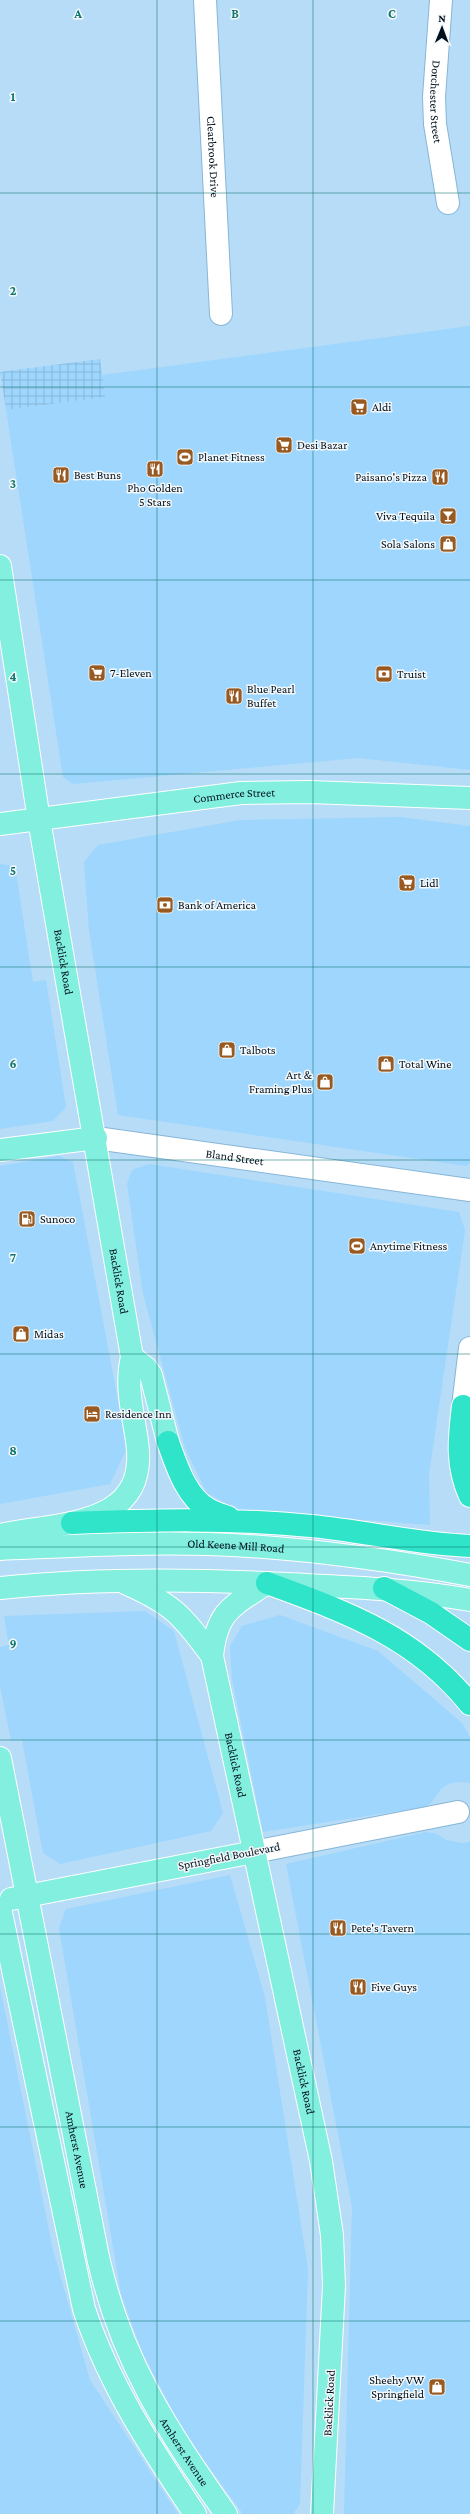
<svg xmlns="http://www.w3.org/2000/svg" width="470" height="2514" font-family="'Crimson Pro',serif">
	<style>
		.built { fill: #9ed6fd }
		.industrial { fill: url(#industrial-grid) }
		.lines { fill: none; stroke-linecap: round; stroke-linejoin: round }
		.minor-casing { stroke: #87b6d7; stroke-width: 24 }
		.major-casing { stroke: #fff; stroke-width: 24 }
		.highway-casing { stroke: #fff; stroke-width: 24 }
		.minor { stroke: #fff; stroke-width: 22 }
		.major { stroke: #82efdf; stroke-width: 22 }
		.highway { stroke: #2fe4c9; stroke-width: 22 }
		.grid { fill: none; stroke: #0f766e; stroke-width: 1; stroke-opacity: 0.55 }
		.labels { text-anchor: middle; dominant-baseline: central; stroke-width: 3; stroke-linejoin: round; paint-order: stroke }
		.street-label { font-size: 12px; fill: #01101c; stroke: #f3f8fb }
		.poi-label { font-size: 12px; fill: #01101c; stroke: #f3f8fb; text-anchor: start }
		.grid-label { font-size: 13px; text-anchor: middle; font-weight: bold; fill: #0f766e; stroke: #f3f8fb; stroke-width: 3; stroke-linejoin: round; paint-order: stroke }
	</style>
	<defs>
		<pattern id="industrial-grid" width="8" height="8" patternUnits="userSpaceOnUse"><rect width="8" height="8" fill="#9ed6fd"/><path d="M0 4h8M4 0v8" fill="none" stroke="#86b7d8"/></pattern>
	</defs>
	<rect width="100%" height="100%" fill="#b6dcf7"/>
	<!-- built -->
	<path class="built" d="M470,326V770L358,758L73,784L63,777L6,410L104,397L102,375Z
		M400,817L470,826V1163L466,1166L118,1115L89,930L84,862L98,845L240,820Z
		M0,864L15,866L33,982L46,980L66,1107L53,1121L0,1129Z
		M59,1156L73,1162L127,1448L110,1484L0,1504V1166Z
		M149,1164L459,1212L465,1230L429,1474L430,1525L238,1510L207,1493L185,1448L143,1294L127,1184L132,1170Z
		M145,1611L174,1631L223,1813L211,1831L60,1864L43,1853L22,1740L11,1741L0,1685V1647L9,1645L4,1616Z
		M280,1615L378,1651L462,1723L470,1737V1783L458,1782L448,1784L441,1789L431,1803L424,1807L263,1832L232,1679L230,1646L242,1626Z
		M426,1832L437,1834L446,1840L462,1843L470,1842V2514H344L352,2207L286,1864Z
		M230,1875L265,1997L308,2269L300,2504L293,2514H243L183,2431L143,2354L121,2294L59,1928L66,1909Z
		M0,1987L53,2250L90,2380L178,2514H0Z"/>
	<!-- industrial -->
	<path class="industrial" d="M100,359L105,397L6,410L0,372Z"/>
	<g class="lines">
		<!-- minor casing -->
		<g class="minor-casing">
			<g id="minor">
				<path id="s1" d="M205,0L221,314"/>
				<path id="s2" d="M441,0L434,97L435,124L448,203"/>
				<path id="s3" d="M96,1138L470,1190"/>
				<path d="M463,1406L470,1348"/>
				<path d="M254,1852L458,1812"/>
			</g>
		</g>
		<!-- major casing -->
		<g class="major-casing">
			<g id="major">
				<path id="s4" d="M0,566L39,820L132,1357C125,1386 133,1413 137,1441C150,1529 58,1522 0,1535"/>
				<path id="s5" d="M0,824L241,793L310,792L470,798"/>
				<path d="M0,1150L96,1138"/>
				<path d="M132,1357L146,1368L151,1375L168,1442"/>
				<path id="s6" d="M0,1549C70,1546 139,1542 209,1544C296,1547 384,1559 470,1575"/>
				<path d="M125,1583C173,1604 182,1615 212,1656"/>
				<path id="s7" d="M267,1583C231,1607 217,1611 212,1656L321,2161L332,2235L334,2286L322,2514"/>
				<path d="M0,1588C96,1578 191,1579 287,1584C348,1587 409,1589 470,1600"/>
				<path id="s8" d="M0,1758L98,2257C121,2361 166,2428 226,2514"/>
				<path d="M11,1899L254,1852"/>
				<path d="M0,1908L84,2309C109,2385 151,2448 195,2514"/>
			</g>
		</g>
		<!-- highway casing -->
		<g class="highway-casing">
			<path id="highway" d="M463,1406C459,1438 456,1466 470,1496
				M168,1442C176,1464 186,1497 208,1509C214,1513 222,1515 228,1517
				M72,1523C152,1520 231,1518 311,1526C364,1531 417,1544 470,1546
				M267,1583C346,1612 415,1636 470,1704
				M384,1588L431,1613L470,1640"/>
		</g>
		<!-- minor -->
		<use href="#minor" class="minor"/>
		<!-- major -->
		<use href="#major" class="major"/>
		<!-- highway -->
		<use href="#highway" class="highway"/>
	</g>
	<!-- grid -->
	<path class="grid" d="M157,0V2514M313,0V2514M0,193H470M0,387H470M0,580H470M0,774H470M0,967H470M0,1160H470M0,1354H470M0,1547H470M0,1740H470M0,1934H470M0,2127H470M0,2321H470"/>
	<!-- icons -->
	<defs>
		<g id="supermarket-square" transform="scale(0.9)"><rect x="-9" y="-9" width="18" height="18" rx="4" fill="#995a21" stroke="#f3f8fb"/><path d="M-6-5.5h2.5l.6 2H6L4.5 2H-2.5L-4.4-4H-6ZM-1.5 3.2a1.3 1.3 0 1 0 .1 0ZM3 3.2a1.3 1.3 0 1 0 .1 0Z" fill="#fff"/></g>
		<g id="stadium-square" transform="scale(0.9)"><rect x="-9" y="-9" width="18" height="18" rx="4" fill="#995a21" stroke="#f3f8fb"/><path d="M0-5a6.5 5 0 1 0 0 10a6.5 5 0 1 0 0-10ZM-3.5-1.8h7v3.6h-7Z" fill="#fff"/></g>
		<g id="restaurant-square" transform="scale(0.9)"><rect x="-9" y="-9" width="18" height="18" rx="4" fill="#995a21" stroke="#f3f8fb"/><path d="M-5-6h1v4h1v-4h1v4h1v-4h1v5L-1.5 .5V6h-2V.5L-5-1ZM5-6V6H3V1.5H1.5Q1.5-4 5-6Z" fill="#fff"/></g>
		<g id="bar-square" transform="scale(0.9)"><rect x="-9" y="-9" width="18" height="18" rx="4" fill="#995a21" stroke="#f3f8fb"/><path d="M-6-5H6L.8 .8V4.5H3.5V6h-7V4.5H-.8V.8Z" fill="#fff"/></g>
		<g id="shop-square" transform="scale(0.9)"><rect x="-9" y="-9" width="18" height="18" rx="4" fill="#995a21" stroke="#f3f8fb"/><path d="M-5-2.5h2.3a2.7 3.5 0 0 1 5.4 0H5L5.5 6h-11ZM-1.5-2.5h3a1.5 2.3 0 0 0-3 0Z" fill="#fff"/></g>
		<g id="bank-square" transform="scale(0.9)"><rect x="-9" y="-9" width="18" height="18" rx="4" fill="#995a21" stroke="#f3f8fb"/><path d="M-6-4H6V4H-6ZM0-2.3a2.3 2.3 0 1 0 0 4.6a2.3 2.3 0 1 0 0-4.6Z" fill="#fff"/></g>
		<g id="fuel-square" transform="scale(0.9)"><rect x="-9" y="-9" width="18" height="18" rx="4" fill="#995a21" stroke="#f3f8fb"/><path d="M-5.5-6h7V0h2V4h1.3V-2.5L3-4.5l.8-.8L6-3V5H2.5V1h-1V6h-7ZM-4.2-4.7v3.2H.2V-4.7Z" fill="#fff"/></g>
		<g id="hotel-square" transform="scale(0.9)"><rect x="-9" y="-9" width="18" height="18" rx="4" fill="#995a21" stroke="#f3f8fb"/><path d="M-6-4.5h1.5V1H6V5H4.5V3h-9V5H-6ZM-4 0a1.8 1.8 0 1 1 3.6 0ZM.5 0V-2.5h3Q6-2.5 6 0Z" fill="#fff"/></g>
	</defs>
	<g fill-rule="evenodd">
		<use href="#supermarket-square" x="359" y="407"/>
		<use href="#supermarket-square" x="284" y="445"/>
		<use href="#stadium-square" x="185" y="457"/>
		<use href="#restaurant-square" x="155" y="469"/>
		<use href="#restaurant-square" x="61" y="475"/>
		<use href="#restaurant-square" x="440" y="477"/>
		<use href="#bar-square" x="448" y="516"/>
		<use href="#shop-square" x="448" y="544"/>
		<use href="#supermarket-square" x="97" y="673"/>
		<use href="#bank-square" x="384" y="674"/>
		<use href="#restaurant-square" x="234" y="696"/>
		<use href="#supermarket-square" x="407" y="883"/>
		<use href="#bank-square" x="165" y="905"/>
		<use href="#shop-square" x="227" y="1050"/>
		<use href="#shop-square" x="386" y="1064"/>
		<use href="#shop-square" x="325" y="1082"/>
		<use href="#fuel-square" x="27" y="1219"/>
		<use href="#stadium-square" x="357" y="1246"/>
		<use href="#shop-square" x="21" y="1334"/>
		<use href="#hotel-square" x="92" y="1414"/>
		<use href="#restaurant-square" x="338" y="1928"/>
		<use href="#restaurant-square" x="358" y="1987"/>
		<use href="#shop-square" x="437" y="2387"/>
	</g>
	<g class="labels">
		<!-- street labels -->
		<g class="street-label">
			<text stroke="none"><textPath href="#s2" startOffset="102">Dorchester Street</textPath></text>
			<text stroke="none"><textPath href="#s1" startOffset="157">Clearbrook Drive</textPath></text>
			<text stroke="none"><textPath href="#s5" startOffset="236">Commerce Street</textPath></text>
			<text stroke="none"><textPath href="#s4" startOffset="401">Backlick Road</textPath></text>
			<text stroke="none"><textPath href="#s3" startOffset="140">Bland Street</textPath></text>
			<text stroke="none"><textPath href="#s4" startOffset="725">Backlick Road</textPath></text>
			<text stroke="none"><textPath href="#s6" startOffset="236">Old Keene Mill Road</textPath></text>
			<text stroke="none"><textPath href="#s7" startOffset="208">Backlick Road</textPath></text>
			<text transform="translate(229 1856) rotate(-11)">Springfield Boulevard</text>
			<text stroke="none"><textPath href="#s7" startOffset="532">Backlick Road</textPath></text>
			<text stroke="none"><textPath href="#s8" startOffset="399">Amherst Avenue</textPath></text>
			<text transform="translate(329 2403) rotate(-87)">Backlick Road</text>
			<text stroke="none"><textPath href="#s8" startOffset="723">Amherst Avenue</textPath></text>
		</g>
		<!-- poi labels -->
		<g class="poi-label">
			<text x="372" y="407">Aldi</text>
			<text x="297" y="445">Desi Bazar</text>
			<text x="198" y="457">Planet Fitness</text>
			<text x="74" y="475">Best Buns</text>
			<text x="427" y="477" text-anchor="end">Paisano's Pizza</text>
			<text x="155" y="488" text-anchor="middle">Pho Golden<tspan x="155" dy="14">5 Stars</tspan></text>
			<text x="435" y="516" text-anchor="end">Viva Tequila</text>
			<text x="435" y="544" text-anchor="end">Sola Salons</text>
			<text x="110" y="673">7-Eleven</text>
			<text x="397" y="674">Truist</text>
			<text x="247" y="689">Blue Pearl<tspan x="247" dy="14">Buffet</tspan></text>
			<text x="420" y="883">Lidl</text>
			<text x="178" y="905">Bank of America</text>
			<text x="240" y="1050">Talbots</text>
			<text x="399" y="1064">Total Wine</text>
			<text x="312" y="1075" text-anchor="end">Art &amp;<tspan x="312" dy="14">Framing Plus</tspan></text>
			<text x="40" y="1219">Sunoco</text>
			<text x="370" y="1246">Anytime Fitness</text>
			<text x="34" y="1334">Midas</text>
			<text x="105" y="1414">Residence Inn</text>
			<text x="351" y="1928">Pete's Tavern</text>
			<text x="371" y="1987">Five Guys</text>
			<text x="424" y="2380" text-anchor="end">Sheehy VW<tspan x="424" dy="14">Springfield</tspan></text>
		</g>
	</g>
	<g class="grid-label">
		<text x="78" y="18">A</text>
		<text x="235" y="18">B</text>
		<text x="392" y="18">C</text>
		<text x="13" y="101">1</text>
		<text x="13" y="295">2</text>
		<text x="13" y="488">3</text>
		<text x="13" y="681">4</text>
		<text x="13" y="875">5</text>
		<text x="13" y="1068">6</text>
		<text x="13" y="1262">7</text>
		<text x="13" y="1455">8</text>
		<text x="13" y="1648">9</text>
	</g>
	<!-- north arrow -->
	<g transform="translate(442 28) rotate(1)" stroke="#f3f8fb" stroke-width="3" paint-order="stroke">
	<path d="M0-3L7 15L0 10L-7 15Z" fill="#01101c"/>
	<text y="-6" font-size="11" font-weight="bold" text-anchor="middle" fill="#01101c">N</text>
	</g>
</svg>
